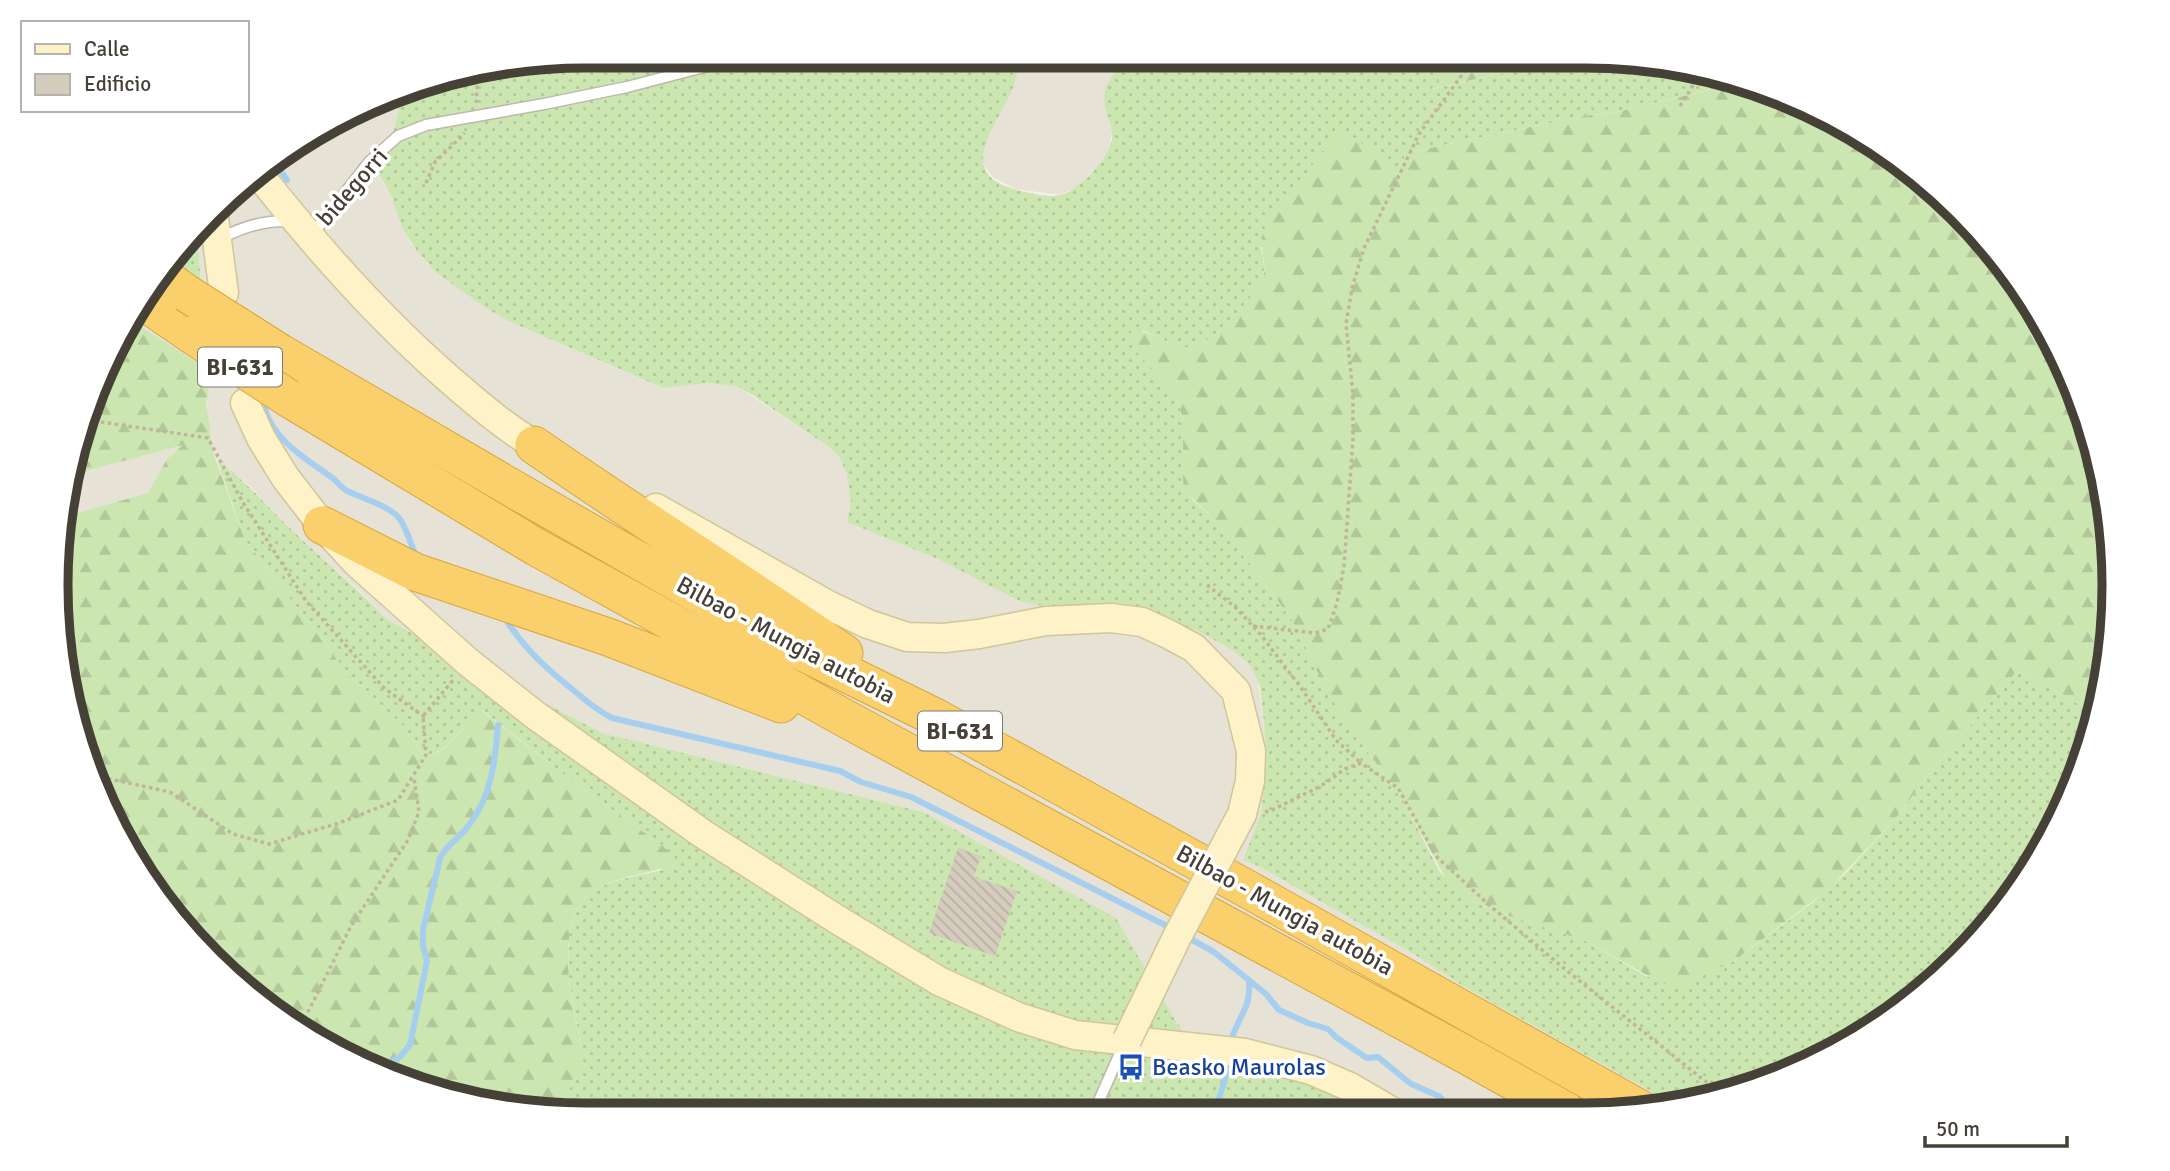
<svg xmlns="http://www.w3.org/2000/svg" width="2170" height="1171" font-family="Signika,sans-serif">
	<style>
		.residential { fill: #e7e2d6 }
		.grass { fill: url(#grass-dots) }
		.forest { fill: url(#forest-firs) }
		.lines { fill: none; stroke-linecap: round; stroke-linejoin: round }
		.stream { stroke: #a6ceee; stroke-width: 6 }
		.building { fill: url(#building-back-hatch) }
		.lane-casing { stroke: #beb8aa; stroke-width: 13 }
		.secondary-casing { stroke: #d2c598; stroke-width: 31 }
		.highway-casing { stroke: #d9a53c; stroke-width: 39 }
		.path { stroke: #c0b59c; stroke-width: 3.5; stroke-dasharray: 3.5 3.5; stroke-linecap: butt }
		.lane { stroke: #fff; stroke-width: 10 }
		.secondary { stroke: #fdf2c8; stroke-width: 28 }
		.highway { stroke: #f9d06c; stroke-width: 37 }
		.secondary-bridge-casing { stroke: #d2c598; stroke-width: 31; stroke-linecap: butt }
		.highway-bridge-casing { stroke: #d9a53c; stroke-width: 39; stroke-linecap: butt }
		.secondary-bridge { stroke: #fdf2c8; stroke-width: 28 }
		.highway-bridge { stroke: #f9d06c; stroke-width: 37 }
		.labels { text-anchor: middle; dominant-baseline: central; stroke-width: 7; stroke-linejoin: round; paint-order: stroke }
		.shield { fill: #fff; stroke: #7e7a72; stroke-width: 2 }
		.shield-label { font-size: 23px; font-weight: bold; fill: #464136 }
		.street-label { font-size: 24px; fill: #464136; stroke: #fff }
		.transit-label { font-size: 24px; fill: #164399; stroke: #fff; text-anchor: start }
		.rim { fill: none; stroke: #464136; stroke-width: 9 }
	</style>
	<defs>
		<pattern id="grass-dots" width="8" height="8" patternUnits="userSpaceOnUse" patternTransform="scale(1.75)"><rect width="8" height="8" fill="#cce6b1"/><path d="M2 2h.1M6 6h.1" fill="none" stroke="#b1c699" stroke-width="1.8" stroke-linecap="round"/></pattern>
		<pattern id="forest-firs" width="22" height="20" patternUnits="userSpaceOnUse" patternTransform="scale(1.75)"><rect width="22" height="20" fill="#cce6b1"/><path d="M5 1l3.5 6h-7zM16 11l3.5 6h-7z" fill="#b1c699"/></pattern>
		<pattern id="building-back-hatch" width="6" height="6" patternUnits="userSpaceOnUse" patternTransform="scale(1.75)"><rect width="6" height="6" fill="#d5ccbd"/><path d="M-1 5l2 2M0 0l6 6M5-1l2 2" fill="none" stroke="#b8b0a3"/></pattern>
	</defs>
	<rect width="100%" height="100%" fill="#f3f0e8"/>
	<!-- residential -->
	<path class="residential" d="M1020,56L1130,57L1112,77L1104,96L1112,134L1108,150L1097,166L1077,187L1060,195L1016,189L993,177L983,164V146L1010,95Z
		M403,91L394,129L377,173L390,193L410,242L428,264L448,281L508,321L662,388L707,383L736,386L826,445L839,456L847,474L851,493V501L847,522L940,560L1017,600L1103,606L1153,614L1198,631L1230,649L1252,668L1258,679L1265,733L1266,764L1261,814L1244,860L1258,866L1415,955L1466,988L1675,1105L1654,1110L1401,1111L1197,1053L1174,1018L923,812L602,733L389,621L362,593L295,534L251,487L217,460L214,455L212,437L207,422V394L143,329L132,321L145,292L201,283L197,237L263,166Z
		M185,444L167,459L148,494L67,516L71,475Z"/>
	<!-- grass -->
	<path class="grass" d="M586,56H1020C1018,71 1015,85 1009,97C992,132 956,175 1018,190C1030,193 1048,198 1060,195C1078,192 1110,156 1112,138C1113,123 1101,107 1105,91C1108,77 1121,67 1130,57H1454L1432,89L1576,57H1619L1722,74L1742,82L1617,112L1583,116L1406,153L1397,174L1355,138L1323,149L1261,248C1263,258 1266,269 1262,279C1256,296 1211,343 1194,347C1178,350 1157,336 1143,330L1134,349L1169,387L1179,404L1183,421V481L1193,500L1210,515L1255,570L1292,620L1358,739L1401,796L1440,872L1464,897L1500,913L1586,941L1648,977L1734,961L1813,902L1846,873L1895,819L1932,770L2017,671L2097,714L2096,723L2059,820L1983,934L1907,1006L1787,1075L1675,1105L1466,988L1415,955L1258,866L1243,860L1261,814L1266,764L1265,733L1260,686L1252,668L1245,661L1230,649L1198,631L1153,614L1103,606H1042L1017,600L940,560L847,522L851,501L847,474L839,456L826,445L752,395L736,386L707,383L663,388L508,321L486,308L437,273L417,251L403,229L390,193L378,173L394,129L403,91L415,84Z
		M197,237L201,284L171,263Z
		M217,460C248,482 270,510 297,535C328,564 360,591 389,621L602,733L923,812L1116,918L1174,1018L1197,1053L1218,1049L1401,1111L555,1114C564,1097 577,1079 580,1060C583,1041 575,1020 572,1001C567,966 561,907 600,887C619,878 642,875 662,870L663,846L580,787L482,710L444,748L426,758L403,726L348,674L245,540Z"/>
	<!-- forest -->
	<path class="forest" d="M1454,57H1576L1431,89Z
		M1742,82L1819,111L1907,166L1983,237L2043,321L2086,416L2110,517L2113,621L2097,714L2017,671L1932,770L1895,819L1830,888L1734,961L1683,985H1668L1659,982L1586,941L1500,913L1464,897L1449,885L1401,796L1358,739L1330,697L1292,620L1255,570L1210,515L1188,494L1183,482V421L1179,404L1169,387L1134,349L1130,342V333L1135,330C1155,331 1175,352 1196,346C1214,341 1262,290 1264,272C1266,258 1258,245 1264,230C1271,212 1288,199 1300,184C1311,170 1318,152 1332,140C1336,136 1340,134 1346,135C1361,137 1385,164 1397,174L1406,153L1583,116L1617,112Z
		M132,321L212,372L206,403L214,455L245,540L348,674L403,726L426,758L445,748L481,710L580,787L663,846L680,863C653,873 622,875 598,888C561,909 567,967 572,1002C575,1020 581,1037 581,1055C580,1076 564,1096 555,1114L449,1097L351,1060L211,960L145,879L96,788L57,621L67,516L148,493L167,459L183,445L71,475L74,449Z"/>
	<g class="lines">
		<!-- stream -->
		<path class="stream" d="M273,160L287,180
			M265,409C275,443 309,460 335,480C339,484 342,488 347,491C362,498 389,506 399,518C406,526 412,548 417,558
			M508,623C526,650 547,669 572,689C585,700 596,710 612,718L840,771L861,782L911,797L1173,929
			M1185,936L1214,952L1266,994L1279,1010L1308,1023L1328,1029L1337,1038L1367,1058L1378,1057L1411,1084L1439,1096L1452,1111
			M1230,1045C1235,1020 1252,1009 1249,982
			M377,1070L400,1057L410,1045L427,961L423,946V930L440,858C446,845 461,837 469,825C492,795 495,761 498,725
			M1215,1112L1225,1079L1227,1059"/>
	</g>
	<!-- building -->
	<path class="building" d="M958,848L981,856L974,877L1017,891L995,956L929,933Z"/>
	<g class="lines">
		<!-- lane casing -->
		<g class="lane-casing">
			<path id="lane" d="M312,235L369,162L398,136L426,125L544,104L627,87L746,56
				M220,239C243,226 265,220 291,221
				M1094,1112L1125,1042"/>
		</g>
		<!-- secondary casing -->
		<g class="secondary-casing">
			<path id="secondary" d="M257,172C315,246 378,317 449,379C480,406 514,435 551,454
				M214,218L224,293
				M245,403L261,438L285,477L322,525L357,563L468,662L535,715L703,834L838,920L939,981L1018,1017L1075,1035L1245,1053L1311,1070L1350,1087L1391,1111
				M656,508L828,605L868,624L907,637L944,638L979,634L1046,621L1111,618L1142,622L1168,634L1194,648L1236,691L1251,751L1250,781L1242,814"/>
		</g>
		<!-- highway casing -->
		<g class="highway-casing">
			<path id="highway" d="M161,275L186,293
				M141,300L192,335
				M279,352L517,491L778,640L937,718L1249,890L1642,1110
				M288,398L536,547L850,721L1468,1056L1566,1111
				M534,445C636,516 742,582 844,653
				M322,525L415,572L608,637L781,704"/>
		</g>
		<!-- path -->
		<path class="path" d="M476,103L478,74
			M1680,106L1699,76L1700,70
			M426,183L435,162L465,133
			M87,420L208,438L242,501L306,601L384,688L423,716
			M1207,585L1235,607L1261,635L1302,689L1336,740L1361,763
			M1253,626L1315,633L1328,629L1337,603L1344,566L1353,439V394L1346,324L1352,288L1364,248L1419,134L1475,57
			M94,779L105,778L170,792L233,834L269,844L339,823L398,800L426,755L423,716L454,679
			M1265,812L1270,811L1321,786L1345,769L1361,763L1398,788L1436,856L1488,904L1561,966L1705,1081L1722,1092
			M300,1024L307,1014L351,926L408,840L419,812L414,777"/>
		<!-- lane -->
		<use href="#lane" class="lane"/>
		<!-- secondary -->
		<use href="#secondary" class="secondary"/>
		<!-- highway -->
		<use href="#highway" class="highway"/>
		<!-- secondary-bridge casing -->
		<g class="secondary-bridge-casing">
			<path id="secondary-bridge" d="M1127,1040L1177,937L1242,814"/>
		</g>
		<!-- highway-bridge casing -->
		<g class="highway-bridge-casing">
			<path id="highway-bridge" d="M186,293L279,352
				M192,335L288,398"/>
		</g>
		<!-- secondary-bridge -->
		<use href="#secondary-bridge" class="secondary-bridge"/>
		<!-- highway-bridge -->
		<use href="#highway-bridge" class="highway-bridge"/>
	</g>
	<!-- icons -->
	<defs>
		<g id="bus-bare" transform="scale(2.1)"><path d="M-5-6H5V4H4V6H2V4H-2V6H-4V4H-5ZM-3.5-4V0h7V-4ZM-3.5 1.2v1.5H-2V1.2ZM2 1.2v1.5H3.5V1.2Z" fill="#1a4fb4" stroke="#fff" stroke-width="2.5" paint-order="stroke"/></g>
	</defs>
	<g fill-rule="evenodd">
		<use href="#bus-bare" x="1131" y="1067"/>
	</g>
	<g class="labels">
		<!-- shield labels -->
		<g class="shield">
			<rect x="198" y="347.5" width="84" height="39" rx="5"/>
			<rect x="918" y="711.5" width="84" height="39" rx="5"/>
		</g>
		<g class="shield-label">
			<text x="240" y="367">BI-631</text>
			<text x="960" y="731">BI-631</text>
		</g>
		<!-- street labels -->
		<g class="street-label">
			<text transform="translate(352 187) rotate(-49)">bidegorri</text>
			<text transform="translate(786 640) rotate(28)">Bilbao - Mungia autobia</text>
			<text transform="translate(1285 910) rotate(29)">Bilbao - Mungia autobia</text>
		</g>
		<!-- transit labels -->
		<g class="transit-label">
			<text x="1152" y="1067">Beasko Maurolas</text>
		</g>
	</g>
	<!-- crop -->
	<path d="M0 0H2170V1171H0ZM585 68H1585A517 517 0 0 1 2102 585V586A517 517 0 0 1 1585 1103H585A517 517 0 0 1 68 586V585A517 517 0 0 1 585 68Z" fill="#fff" fill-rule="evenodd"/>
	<path class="rim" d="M585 68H1585A517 517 0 0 1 2102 585V586A517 517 0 0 1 1585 1103H585A517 517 0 0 1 68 586V585A517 517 0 0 1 585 68Z"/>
	<!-- legend -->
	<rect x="21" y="21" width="228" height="91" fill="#ffffff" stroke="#b5b3af" stroke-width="2"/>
	<rect x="35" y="44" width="35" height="10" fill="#fdf2c8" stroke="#b5b3af" stroke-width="2"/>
	<text x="84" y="56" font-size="21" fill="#464136">Calle</text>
	<rect x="35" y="74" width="35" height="21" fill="#d5ccbd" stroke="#b5b3af" stroke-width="2"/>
	<text x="84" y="91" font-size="21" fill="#464136">Edificio</text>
	<!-- scale -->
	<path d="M1925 1136v10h142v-10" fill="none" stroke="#464136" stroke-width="3.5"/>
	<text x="1936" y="1136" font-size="21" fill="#464136" stroke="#ffffff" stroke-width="5" paint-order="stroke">50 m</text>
</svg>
